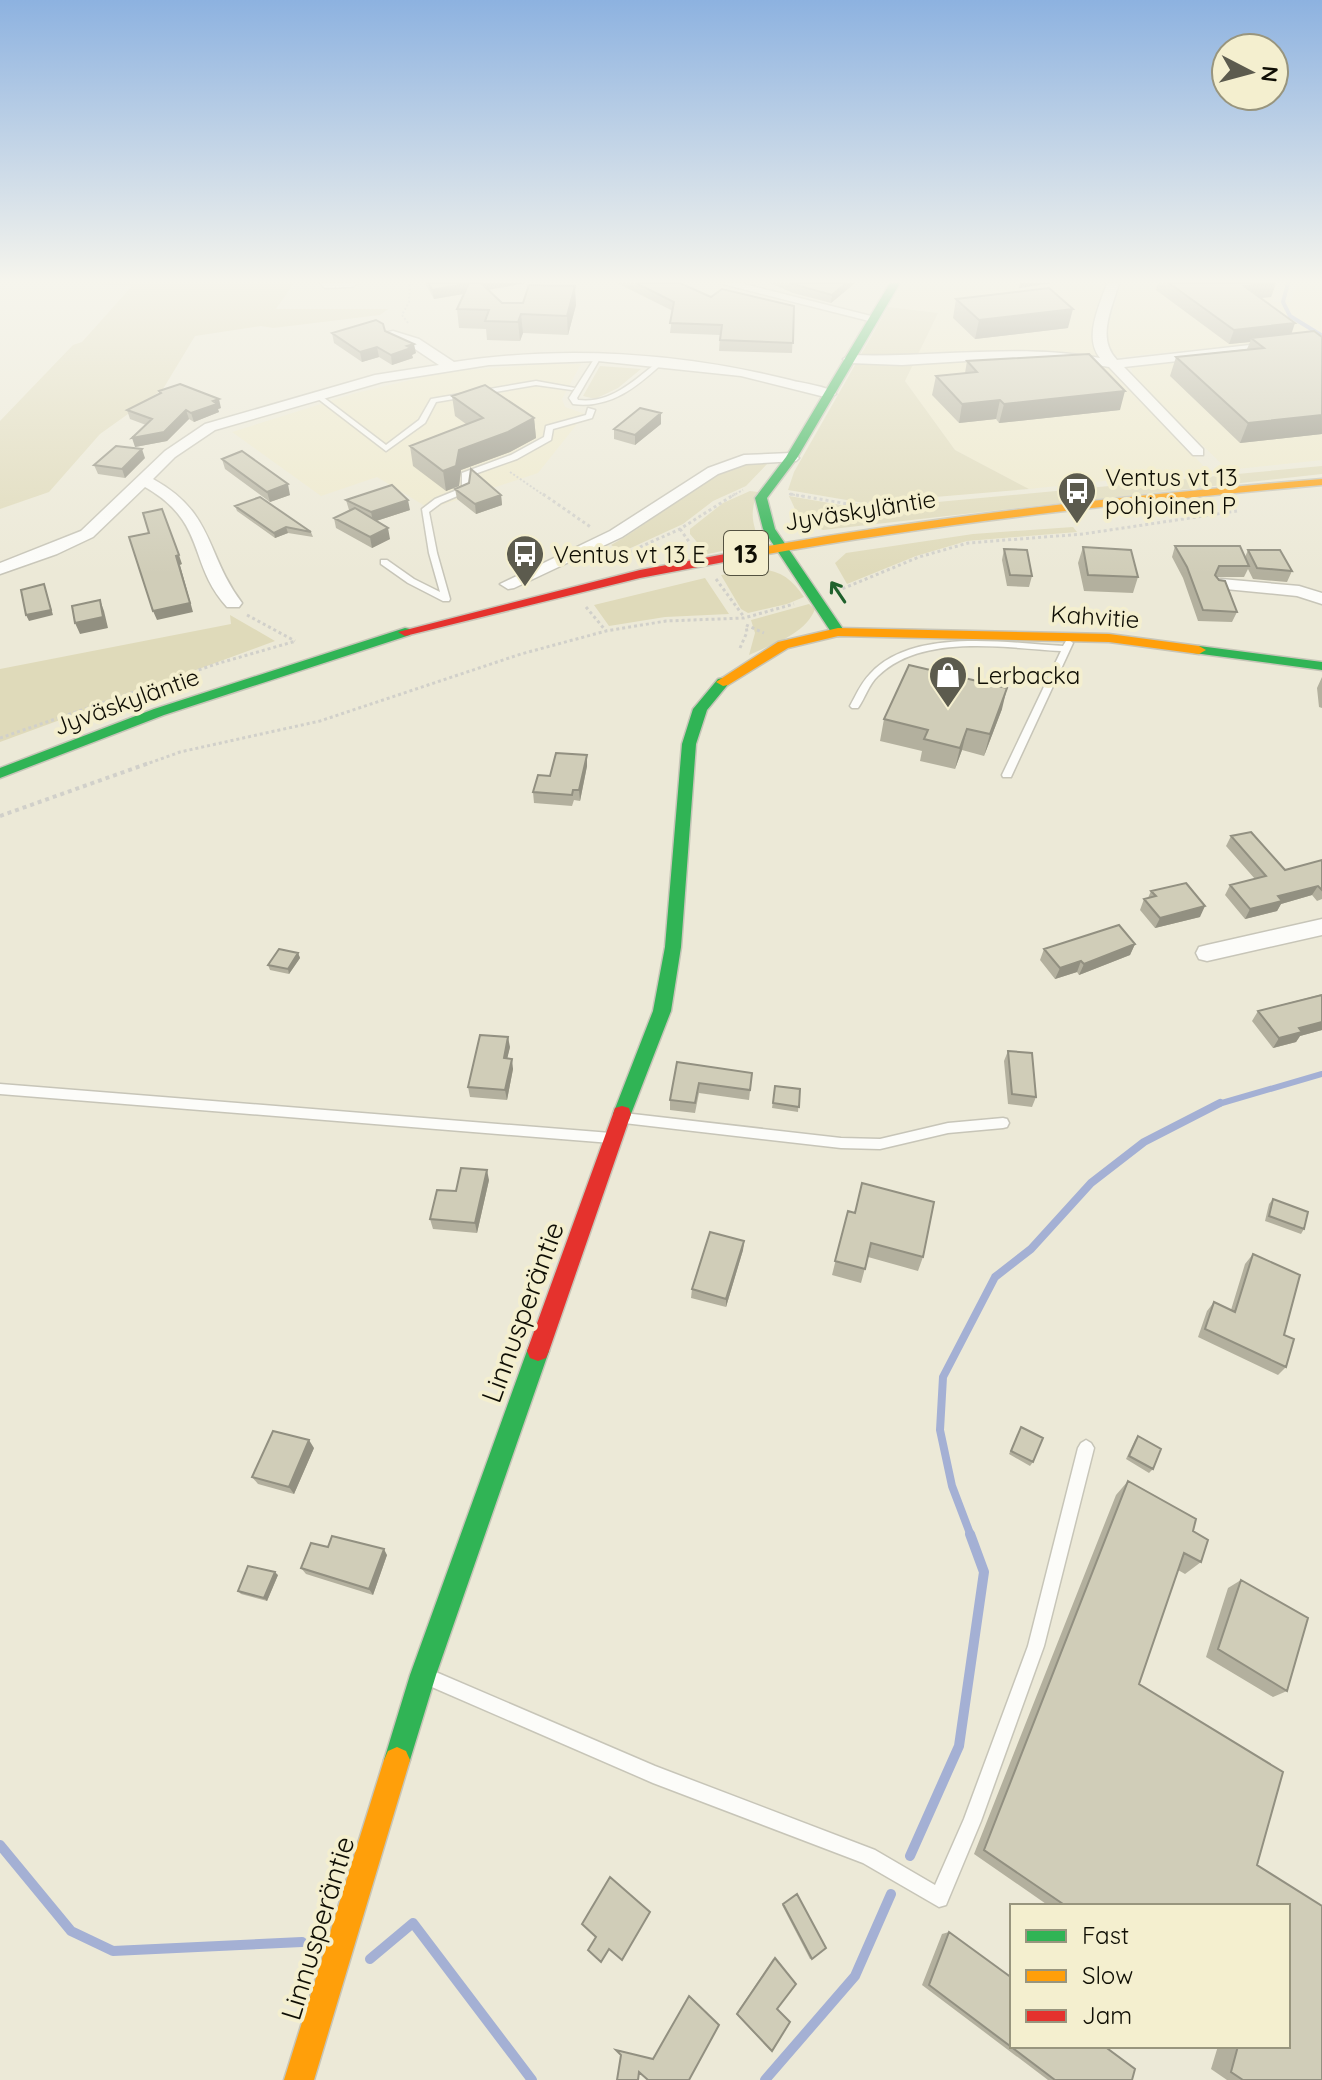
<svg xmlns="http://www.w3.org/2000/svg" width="1322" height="2080" font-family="Quicksand,sans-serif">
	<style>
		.built { fill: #eee9cb }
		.green { fill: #dfdaba }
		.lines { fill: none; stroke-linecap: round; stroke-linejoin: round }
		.stream-far3 { stroke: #a4b0d4; stroke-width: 4 }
		.stream-far2 { stroke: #a4b0d4; stroke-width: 6 }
		.stream-far1 { stroke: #a4b0d4; stroke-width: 8 }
		.stream { stroke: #a4b0d4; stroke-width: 10 }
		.lane-casing { stroke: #c7c5b8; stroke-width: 3 }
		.street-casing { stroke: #c7c5b8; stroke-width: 3 }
		.fast-casing { stroke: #c7c5b8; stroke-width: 3 }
		.slow-casing { stroke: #c7c5b8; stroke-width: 3 }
		.jam-casing { stroke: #c7c5b8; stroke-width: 3 }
		.path-far2 { stroke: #d1d0ca; stroke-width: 2; stroke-dasharray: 2 2; stroke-linecap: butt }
		.path-far1 { stroke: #d1d0ca; stroke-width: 3; stroke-dasharray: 3 3; stroke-linecap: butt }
		.path { stroke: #d1d0ca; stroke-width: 4; stroke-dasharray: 4 4; stroke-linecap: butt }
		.lane { fill: #fcfcf9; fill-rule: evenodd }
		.street { fill: #fcfcf9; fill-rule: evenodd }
		.fast { fill: #30b455; fill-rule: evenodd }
		.slow { fill: #ff9f0a; fill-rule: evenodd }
		.jam { fill: #e5322d; fill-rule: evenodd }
		.wall { fill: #b3b09e }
		.shaded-wall { fill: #929081 }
		.building { fill: #d0cdb8; stroke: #929081; stroke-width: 2 }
		.oneway { stroke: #20612c }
		.labels { text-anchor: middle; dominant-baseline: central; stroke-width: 8; stroke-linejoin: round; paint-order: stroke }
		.far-poi-label { font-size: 24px; fill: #0f0e04; stroke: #f4efcf; text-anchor: start }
		.far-street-label { font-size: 24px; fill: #0f0e04; stroke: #f4efcf }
		.shield { fill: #f4efcf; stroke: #545241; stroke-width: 2 }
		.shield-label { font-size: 26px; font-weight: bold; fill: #0f0e04 }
		.street-label { font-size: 28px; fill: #0f0e04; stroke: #f4efcf }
	</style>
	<rect width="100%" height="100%" fill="#ece9d7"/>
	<!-- built -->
	<path class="built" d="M901,283H1107L1091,333L1097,353L1207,470L1029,489L955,450L905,381L888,307Z
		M1121,283H1277L1272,302H1291L1298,283H1322V337L1122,357L1113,355L1108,348L1105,337Z
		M1322,344V460L1228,470L1134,379L1131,368Z
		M546,364H581L562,399L565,407L585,414L538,473L430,509L377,477L321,496L232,432L356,393L419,378L454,371Z"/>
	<!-- green -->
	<path class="green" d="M84,283H294L276,309H388L380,315L273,328L261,326L195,336L163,389L100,434L49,492L0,509V421L73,345L82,342L132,286Z
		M888,307L938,313L905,381L955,450L1029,489L864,503L788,490L794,472Z
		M600,366L641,369L618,388L595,399L583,396Z
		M754,461L768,463L746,486L713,501L683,524L622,552L611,545C654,522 708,471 754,461Z
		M1322,466V474L823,530L800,520L789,496L853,507H884Z
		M750,491L758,492C737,539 791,538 707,554L690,534V529L723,503Z
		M1073,527L1077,532L967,541L916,556L847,584L835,563L846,553L973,534Z
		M759,569C780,570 792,579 804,597L787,604L748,613L741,609L721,575Z
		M705,578L729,614L665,617L609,626L594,605Z
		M809,604L815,609C805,635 772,644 749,655L755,633L751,620Z
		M230,615L275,641L0,742V669L231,624Z"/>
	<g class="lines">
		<!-- stream-far3 -->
		<path class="stream-far3" d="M1288,283L1283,302L1290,316L1321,335"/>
		<!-- stream-far2 -->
		<path class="stream-far2" d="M1215,1105L1322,1074"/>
		<!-- stream-far1 -->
		<path class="stream-far1" d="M971,1536L952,1486L940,1430L943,1377L995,1277L1031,1249L1091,1183L1144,1142L1220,1103"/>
		<!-- stream -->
		<path class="stream" d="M0,1845L71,1931L113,1951L302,1942
			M910,1856L959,1746L984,1572L970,1534
			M370,1959L413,1923L532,2080
			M765,2080L855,1976L891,1894"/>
		<!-- lane casing -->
		<g class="lane-casing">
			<path id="lane" d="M596,356L601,357L577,398L578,400C612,404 634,380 659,361L664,362C638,386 611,409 573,404L569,398Z
				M536,381L575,388L572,390L536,385L436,402L425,423L386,451L313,395L319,394L386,445L419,420L431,399Z
				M588,408L595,410L592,418L553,429L551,440L517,459L469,476V491L441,503L429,512L437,553L450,599L449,601H443L408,583L381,564V560H387L414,579L440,592L429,553L422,509L435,499L462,488V473L511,455L544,437L546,426L586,415Z
				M1069,640L1073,643L1011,777H1003L1002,775L1061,651C1005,648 922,633 878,676C869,684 865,698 858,708H852L850,706C856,695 861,683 870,674C912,627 1007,643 1063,646L1066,641Z
				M0,1084L611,1133L616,1134L617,1138L616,1142L611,1143L0,1094Z
				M624,1113L841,1138L880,1139L948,1123L1003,1118L1007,1119L1009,1123L1007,1127L1003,1128L948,1133L880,1149L841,1148L624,1123L620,1122L618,1118L620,1114Z
				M1086,1440L1091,1443L1094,1448L1044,1646L981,1821L946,1905L939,1907L863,1863L653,1783L425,1684L423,1678L425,1672L431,1670L655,1766L875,1850L935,1885L964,1819L1028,1646L1078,1448L1081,1443Z"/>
		</g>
		<!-- street casing -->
		<g class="street-casing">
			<path id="street" d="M320,283H358L352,287L325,288Z
				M719,283H740L879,318L873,322Z
				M1107,283H1119C1112,309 1096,338 1117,360L1322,337V345L1124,367L1203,449V455H1193L1109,367L1058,358L1030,357L902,365L850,363L843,359L850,355C934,358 1017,343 1100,358C1083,337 1100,305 1107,283Z
				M393,331L419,339L454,362C564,345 682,353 790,380C804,384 825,385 836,394L829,398L741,376L598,361L489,365L382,382L215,430L175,457L153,479C215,513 205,554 242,603L239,607H227C187,563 208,523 145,487L93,537L57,554L0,574V563L81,531L165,451L205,424L375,375L439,365L409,345L388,338V332Z
				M791,453L799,458L796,461L746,464L718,474L622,537L514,588L508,589L500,584L610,531L708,468L744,455Z
				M1221,579L1299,586L1322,593V604L1297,596L1215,588L1213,584L1215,580Z
				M1322,919V935L1207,961L1199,959L1196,953L1199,947L1207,945Z"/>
		</g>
		<!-- fast casing -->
		<g class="fast-casing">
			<path id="fast" d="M890,283H900L797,458L767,498L775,529L845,632L838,636L833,635L763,529L755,498L786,457Z
				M405,628L410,629V635L164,715L0,778V768L154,709Z
				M1199,646L1322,662V670L1194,653V647Z
				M723,678L730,682L707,710L696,744L681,947L671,1011L631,1114L629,1120L622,1122L615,1120L613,1114L653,1011L665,947L682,744L693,709L718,679Z
				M538,1341L546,1344L549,1351L436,1675L410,1760L406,1769L397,1773L388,1769L384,1760L410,1675L527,1351L530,1344Z"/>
		</g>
		<!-- slow casing -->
		<g class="slow-casing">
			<path id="slow" d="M1322,479V485C1133,502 944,522 757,556L751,552L757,548C944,515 1133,495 1322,479Z
				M838,628L1109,634L1199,646L1206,650L1199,654L1109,642L838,636L788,648L728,685L723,686L716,682L778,642Z
				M397,1747L406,1751L410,1760L314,2080H284L384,1760L388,1751Z"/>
		</g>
		<!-- jam casing -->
		<g class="jam-casing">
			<path id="jam" d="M757,548L761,549V555L640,578L405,636L398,632L640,570Z
				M622,1106L629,1108L631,1114L549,1351L546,1358L538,1361L530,1358L527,1351L613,1114L615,1108Z"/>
		</g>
		<!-- path-far2 -->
		<path class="path-far2" d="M408,323L402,315L409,302L410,283
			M510,472L545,496
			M789,494L802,496
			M732,496L743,490"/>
		<!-- path-far1 -->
		<path class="path-far1" d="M543,494L592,528
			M790,494L854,505L927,501
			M680,529L690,543
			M618,557L680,529L735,494
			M716,579L744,617
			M837,591L919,557L968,543L1083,534L1237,511
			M586,607L606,631
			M247,615L295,641
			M746,625L764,633
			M740,648L747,632L746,626
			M0,738L216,664L296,641
			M144,765L180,752L320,721L521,654L606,631L666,621L744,618L794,604"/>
		<!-- path -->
		<path class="path" d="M0,816L149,763"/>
		<!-- lane -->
		<use href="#lane" class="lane"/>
		<!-- street -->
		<use href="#street" class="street"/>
		<!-- fast -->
		<use href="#fast" class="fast"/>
		<!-- slow -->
		<use href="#slow" class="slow"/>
		<!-- jam -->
		<use href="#jam" class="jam"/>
	</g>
	<!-- wall -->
	<path class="wall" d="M425,283H526L488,290L502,303L576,305L568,335L523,333L520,341L487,340L486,329L459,328L457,309L464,294L434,299Z
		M617,283H680L711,297L794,306L792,353L719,351L720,335L670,333L673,311Z
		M770,283H855L831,303L793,293Z
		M1158,283H1276L1271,297L1260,298L1291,333L1322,337V434L1240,443L1170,376L1176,357L1247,349L1250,342L1229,344L1156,290Z
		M956,299L1068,328L975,339L953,318Z
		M385,331L416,353L412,355L413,358L392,365L379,357L362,362L334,343L332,333Z
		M967,361L1120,410L999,423L996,419L959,423L932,395L936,376L965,373Z
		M159,391L221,408L218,409L219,412L194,422L189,419L167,441L135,447L146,425L130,419L127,410L160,394Z
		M452,396L534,418L536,438L510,452L461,470L459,486L446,491L413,466L410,446L466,424L455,416Z
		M661,424L635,445L614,439V429Z
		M145,458L125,478L98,474L94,465Z
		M222,459L290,495L270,502L225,469Z
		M455,489L501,495L502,505L476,514L457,499Z
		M346,500L410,510L376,521L390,539L372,548L336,528L334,518L349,510Z
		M235,506L311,532L313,537L288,533L275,538L237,511Z
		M1175,546L1245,557L1248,550L1292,571L1287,582L1253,579L1248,569L1244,577H1216L1237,612L1232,622L1198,621L1183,578L1172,557Z
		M1083,547L1138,577L1133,593L1084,591L1078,563Z
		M1004,549L1032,576L1029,587L1007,586L1002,560Z
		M1322,677V708L1319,707L1317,688Z
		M1002,709L984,756L962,750L955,769L920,761L922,751L880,741L884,719Z
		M587,755V766L580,801L574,800L572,806L534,803L533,792L550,776Z
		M1231,836L1285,870L1322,860V899L1317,901L1312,895L1281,904L1277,911L1245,919L1225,895L1230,885L1255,879L1226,846Z
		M1151,891L1200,917L1155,928L1140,910L1144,899L1148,898Z
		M1135,944L1130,955L1079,975L1077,972L1055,979L1040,960L1044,949Z
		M298,953L300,958L289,974L270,970L268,965Z
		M1322,994V1030L1300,1036L1296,1042L1273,1048L1252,1021L1258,1011Z
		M510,1047L507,1058L513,1069L507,1100L470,1097L468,1087Z
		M1008,1051L1036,1097L1032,1107L1008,1104L1004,1061Z
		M677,1062L752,1073L749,1100L699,1093L695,1113L670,1110V1100Z
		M775,1086L800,1089L798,1112L772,1108Z
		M489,1180L477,1233L433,1229L430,1219Z
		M1273,1199L1304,1229L1301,1234L1265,1221L1269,1204Z
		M848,1211L923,1257L918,1271L868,1257L861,1283L832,1275Z
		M744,1241L743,1250L726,1307L691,1298L692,1289Z
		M1253,1254L1284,1335L1286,1367L1278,1375L1198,1337L1207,1311L1214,1302L1231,1310L1245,1264Z
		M1021,1427L1033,1462L1030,1466L1009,1454Z
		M1138,1436L1153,1469L1149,1473L1126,1459L1135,1440Z
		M314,1448L294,1494L258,1484L252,1477Z
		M1128,1481L1196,1519L1193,1531L1208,1540L1201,1562L1185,1574L1178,1570L1139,1684L1283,1772L1257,1865L1322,1906V2080H1227L1211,2069L1218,2046H1288V1906H1049L974,1854L1116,1495Z
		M328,1547L387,1555L373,1595L306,1574L301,1568Z
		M278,1575L267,1601L241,1594L238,1591Z
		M1241,1580L1287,1691L1273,1697L1206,1657L1228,1588Z
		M797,1894L812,1959H810L782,1905Z
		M949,1932L1132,2080H1048L922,1985L942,1934Z
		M775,1958L777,2009L770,2050L736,2014L773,1959Z"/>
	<!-- shaded-wall -->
	<path class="shaded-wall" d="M470,283H526L434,299L432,290Z
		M846,283H855L831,303L832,295Z
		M1020,283H1054L1019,288Z
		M1276,283L1271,297L1239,300L1244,286Z
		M575,286L576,305L568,335L567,316Z
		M1073,309L1068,328L975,339L979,320Z
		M521,314L523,333L520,341L518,322Z
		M1295,323L1290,338H1251L1250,342L1229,344L1234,330Z
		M414,344L416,353L412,355L413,358L392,365L391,355L407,346Z
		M377,347L379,357L362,362L360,352Z
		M1125,391L1120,410L999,423L1004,404Z
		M219,399L221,408L218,409L219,412L194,422L191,413Z
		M1000,400L996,419L959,423L962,404Z
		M186,410L189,419L167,441L135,447L132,438Z
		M661,413V424L635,445V435Z
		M1322,415V434L1240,443L1248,423Z
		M534,418L536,438L510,452L461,470L459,486L446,491L443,471L459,450Z
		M142,449L145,458L125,478L122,469Z
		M288,484L290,495L270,502L267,492Z
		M501,495L502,505L476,514L475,504Z
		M408,500L410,510L373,522L371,512Z
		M286,527L288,533L275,538L274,533Z
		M388,528L390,539L372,548L370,537Z
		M179,555L182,564L180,565L193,612L157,620L153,611L176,556Z
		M44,584L53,615L29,621L26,615Z
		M100,600L104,611L108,628L80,634L75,623Z
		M1007,688L1002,709L984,756L990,734Z
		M967,729L962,750L955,769L960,748Z
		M587,755V766L580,801L579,790Z
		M1318,886L1312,895L1281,904L1277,911L1245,919L1250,909L1278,896Z
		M1205,906L1200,917L1155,928L1160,918Z
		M1135,944L1130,955L1079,975L1084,964Z
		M298,953L300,958L289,974L288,969Z
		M1081,961L1077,972L1055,979L1060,968Z
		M1322,1022V1030L1300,1036L1296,1042L1273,1048L1279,1038L1299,1028Z
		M508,1037L510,1047L505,1068L504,1058Z
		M512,1059L513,1069L507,1100L505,1090Z
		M487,1170L489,1180L477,1233L475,1223Z
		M744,1241L743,1250L726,1307V1299Z
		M309,1440L314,1448L294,1494L289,1487Z
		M384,1549L387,1555L373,1595L369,1589Z
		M275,1572L278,1575L267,1601L264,1598Z"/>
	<!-- building -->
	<path class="building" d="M429,283H470L432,290Z
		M469,283H481L502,303H523L529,285L575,286L567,316L521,314L518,322L485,321L489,310L457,309Z
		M636,283H680L711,297L722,289L794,306L793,343L720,340L722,325L670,323L674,302Z
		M789,283H846L832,295Z
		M1169,283H1274L1244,286L1295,323L1234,330Z
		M1049,288L1073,309L979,320L956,299Z
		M376,320L383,324L385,331L414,344L407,346L411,348L391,355L377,347L360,352L332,333Z
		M1314,331L1322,337V415L1248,423L1176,357L1264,348L1251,338Z
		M1089,354L1125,391L1004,404L1000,400L962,404L936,376L977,372L967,361Z
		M180,384L219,399L213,401L217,404L191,413L186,410L164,432L132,438L152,419L127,410L161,393L159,391Z
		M485,385L534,418L508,432L459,450L456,466L443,471L410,446L483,418L452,396Z
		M640,408L661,413L635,435L614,429Z
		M116,446L142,449L122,469L94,465Z
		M242,451L288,484L267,492L222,459Z
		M471,469L501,495L475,504L455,489L469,483Z
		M392,485L408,500L371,512L346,500Z
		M260,497L311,532L286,527L274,533L235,506Z
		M355,508L388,528L370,537L334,518Z
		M162,509L179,555L176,556L190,603L153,611L129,537L149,533L143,513Z
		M1175,546H1240L1249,566H1219L1215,575L1219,580L1225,581L1237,612L1203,610L1187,567Z
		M1083,547L1131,550L1138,577L1088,575Z
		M1004,549L1027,550L1032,576L1010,575Z
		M1248,550H1280L1292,571L1257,568Z
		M44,584L51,610L26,615L21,590Z
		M100,600L103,617L75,623L72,606Z
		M909,665L1007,688L990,734L967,729L960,748L924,739L928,730L884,719Z
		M556,753L587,755L579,790H573L572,795L533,792L538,775L550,776Z
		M1251,832L1285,870L1322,860V890L1318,886L1278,896L1282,901L1250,909L1230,885L1266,876L1231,836Z
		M1186,883L1205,906L1160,918L1144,899L1156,896L1151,891Z
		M1119,925L1135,944L1084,964L1081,961L1060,968L1044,949Z
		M279,949L298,953L288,969L268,965Z
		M1322,995V1022L1299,1028L1302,1032L1279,1038L1258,1011Z
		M480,1035L508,1037L504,1058L512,1059L505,1090L468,1087Z
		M1008,1051L1032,1053L1036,1097L1012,1094Z
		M677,1062L752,1073L750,1090L699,1083L695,1103L670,1100Z
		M775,1086L800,1089L799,1107L773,1103Z
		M461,1168L487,1170L475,1223L430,1219L437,1190L456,1191Z
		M862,1183L934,1202L923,1257L871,1243L865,1269L835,1261L848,1211L855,1213Z
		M1273,1199L1308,1212L1304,1229L1269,1216Z
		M710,1232L744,1241L726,1299L692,1289Z
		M1253,1254L1300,1275L1284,1335L1294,1339L1286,1367L1205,1329L1214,1302L1235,1312Z
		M1021,1427L1043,1438L1033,1462L1011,1451Z
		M273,1431L309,1440L289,1487L252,1477Z
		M1138,1436L1161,1449L1153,1469L1129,1456Z
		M1128,1481L1196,1519L1193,1531L1208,1540L1201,1562L1184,1553L1139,1684L1283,1772L1257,1865L1322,1906V2080H1243L1231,2072L1238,2046H1288V1906H1066L984,1850Z
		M332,1536L384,1549L369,1589L301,1568L311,1543L328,1547Z
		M248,1566L275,1572L264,1598L238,1591Z
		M1241,1580L1308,1618L1287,1691L1218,1649Z
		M610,1877L650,1912L622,1960L609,1949L601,1962L588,1950L596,1937L582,1924Z
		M797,1894L826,1948L812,1959L783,1904Z
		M949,1932L1012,1978V2046H1104L1135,2069L1132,2080H1055L929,1985Z
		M775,1958L796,1984L777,2009L790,2022L772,2051L737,2014Z
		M689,1996L719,2025L689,2080H648L639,2072L638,2080H617L621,2055L616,2050L653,2059Z"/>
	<!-- one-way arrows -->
	<defs><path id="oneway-shaft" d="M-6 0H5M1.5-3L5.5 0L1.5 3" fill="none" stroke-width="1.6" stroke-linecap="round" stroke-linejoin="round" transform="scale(2)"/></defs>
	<use class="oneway" href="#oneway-shaft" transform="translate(838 592) rotate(-124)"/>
	<!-- sky -->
	<linearGradient id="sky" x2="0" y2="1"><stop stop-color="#8db2e0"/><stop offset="0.49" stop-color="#f6f5ed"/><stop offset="1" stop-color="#f6f5ed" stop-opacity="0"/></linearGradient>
	<rect width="1322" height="574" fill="url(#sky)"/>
	<!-- icons -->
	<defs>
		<g id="bus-pin" transform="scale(2)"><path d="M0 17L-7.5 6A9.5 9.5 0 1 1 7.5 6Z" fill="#5c5b4e" stroke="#f4efcf"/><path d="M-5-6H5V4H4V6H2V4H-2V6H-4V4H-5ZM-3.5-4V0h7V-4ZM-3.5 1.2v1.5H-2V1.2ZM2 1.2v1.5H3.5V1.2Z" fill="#fff"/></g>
		<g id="shop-pin" transform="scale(2)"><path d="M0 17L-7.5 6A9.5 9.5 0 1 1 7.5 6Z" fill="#5c5b4e" stroke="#f4efcf"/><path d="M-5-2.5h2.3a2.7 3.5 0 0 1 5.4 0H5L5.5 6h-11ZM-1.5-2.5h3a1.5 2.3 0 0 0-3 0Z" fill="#fff"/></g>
	</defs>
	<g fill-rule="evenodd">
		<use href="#bus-pin" x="1077" y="491"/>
		<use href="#bus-pin" x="525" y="554"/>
		<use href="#shop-pin" x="948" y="675"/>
	</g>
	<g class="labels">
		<!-- far-poi labels -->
		<g class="far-poi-label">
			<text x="1105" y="477">Ventus vt 13<tspan x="1105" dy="28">pohjoinen P</tspan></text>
			<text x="553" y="554">Ventus vt 13 E</text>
			<text x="976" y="675">Lerbacka</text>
		</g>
		<!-- far-street labels -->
		<g class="far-street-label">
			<text transform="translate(860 510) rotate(-9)">Jyväskyläntie</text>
			<text transform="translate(1095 616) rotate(4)">Kahvitie</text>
			<text transform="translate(126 701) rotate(-20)">Jyväskyläntie</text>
		</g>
		<!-- shield labels -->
		<rect class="shield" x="724" y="531" width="44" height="44" rx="6"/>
		<g class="shield-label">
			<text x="746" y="553">13</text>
		</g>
		<!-- street labels -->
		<g class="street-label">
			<text transform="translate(522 1312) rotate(-70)">Linnusperäntie</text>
			<text transform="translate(317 1928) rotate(-73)">Linnusperäntie</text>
		</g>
	</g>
	<!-- legend -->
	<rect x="1010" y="1904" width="280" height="144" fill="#f4efcf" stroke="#98957e" stroke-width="2"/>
	<rect x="1026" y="1930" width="40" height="12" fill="#30b455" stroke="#98957e" stroke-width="2"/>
	<text x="1082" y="1944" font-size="24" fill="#0f0e04">Fast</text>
	<rect x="1026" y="1970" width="40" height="12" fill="#ff9f0a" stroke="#98957e" stroke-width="2"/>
	<text x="1082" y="1984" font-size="24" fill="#0f0e04">Slow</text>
	<rect x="1026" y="2010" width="40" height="12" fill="#e5322d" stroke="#98957e" stroke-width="2"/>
	<text x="1082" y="2024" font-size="24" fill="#0f0e04">Jam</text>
	<!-- north arrow -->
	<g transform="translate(1250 72) rotate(96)"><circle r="38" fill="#f4efcf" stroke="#98957e" stroke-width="2"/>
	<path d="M0-6L14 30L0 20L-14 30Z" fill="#5c5b4e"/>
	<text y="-12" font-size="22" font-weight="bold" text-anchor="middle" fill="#0f0e04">N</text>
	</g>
</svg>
